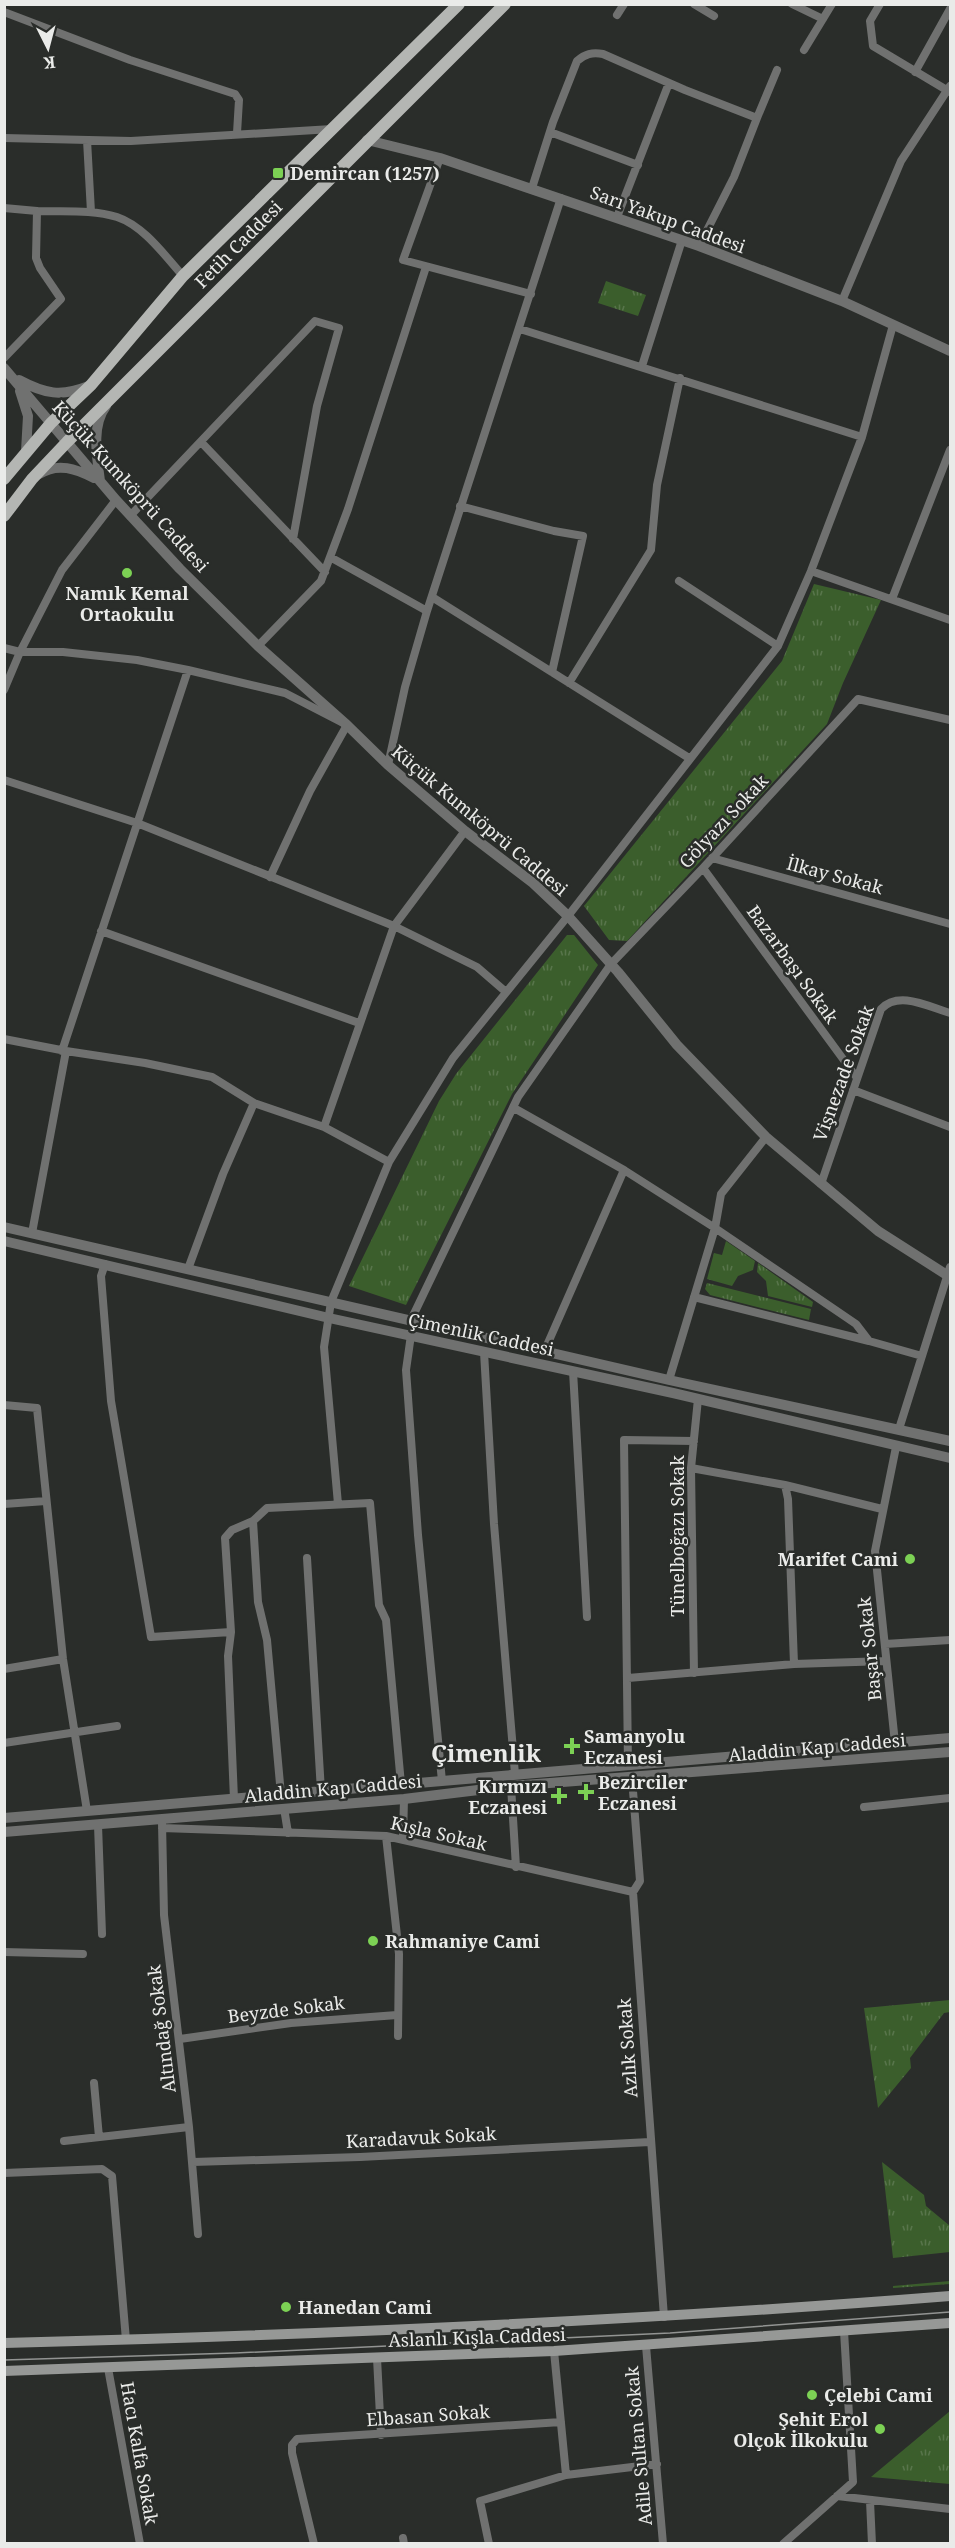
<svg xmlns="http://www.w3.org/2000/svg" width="955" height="2548" font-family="'Noto Serif',serif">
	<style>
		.grass { fill: url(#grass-tufts) }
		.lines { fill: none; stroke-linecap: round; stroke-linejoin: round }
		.minor { stroke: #707170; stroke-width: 8 }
		.tertiary { stroke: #707170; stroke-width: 10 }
		.secondary { stroke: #969896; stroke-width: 10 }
		.primary { stroke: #b4b6b3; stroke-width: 12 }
		.tram { stroke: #929492; stroke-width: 1.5 }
		.poi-dot { fill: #7cd154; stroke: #2a2d2a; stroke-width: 2 }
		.labels { text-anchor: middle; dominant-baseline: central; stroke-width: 5; stroke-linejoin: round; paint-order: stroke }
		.poi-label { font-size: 18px; font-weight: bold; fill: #eaebe9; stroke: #2a2d2a; text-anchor: start }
		.street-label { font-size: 18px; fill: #eaebe9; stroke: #2a2d2a }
		.district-label { font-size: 24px; font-weight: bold; fill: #eaebe9; stroke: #2a2d2a }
	</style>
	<defs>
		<pattern id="grass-tufts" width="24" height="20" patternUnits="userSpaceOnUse" patternTransform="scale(1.5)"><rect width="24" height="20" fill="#3b5e2c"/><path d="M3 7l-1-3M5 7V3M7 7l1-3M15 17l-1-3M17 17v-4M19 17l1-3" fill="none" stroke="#58754b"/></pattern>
	</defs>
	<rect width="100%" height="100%" fill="#2a2d2a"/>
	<!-- grass -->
	<path class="grass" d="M606,281L646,295L638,316L598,303Z
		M814,584L881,600L843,683L827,724L627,941L609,940L584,906L782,661Z
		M567,935H574L598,965L512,1094L406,1305L349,1286L439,1101L456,1074Z
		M726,1241L755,1261L753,1270L738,1276L732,1286L707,1279L714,1253L722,1255Z
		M758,1263L813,1302L812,1307L768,1296L766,1281L757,1272Z
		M707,1283L811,1309L809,1320L710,1295L705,1289Z
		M950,2000V2012L944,2013L910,2058L911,2068L878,2108L864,2008Z
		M882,2162L924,2195L926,2206L950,2226V2252L893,2258Z
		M950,2281V2284L893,2288V2286Z
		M950,2411V2484L871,2477Z"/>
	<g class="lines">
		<!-- minor -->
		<path class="minor" d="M694,4L714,16
			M792,4L823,19
			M880,4L870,21L873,46L950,92
			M4,12L130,60L235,94L239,100L237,133
			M617,15L624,4
			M804,50L832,4
			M915,72L950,9
			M757,118L777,70
			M550,132L638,165
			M4,138L131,141L332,129
			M87,140L91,212
			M440,158L403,260L531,294
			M532,188L553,122L577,61C585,54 592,52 603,54L685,90L757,118L734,177L699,246
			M4,208L37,211
			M617,217L669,83
			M842,301L901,161L950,86
			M520,329L862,437
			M4,358L61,299L40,268L36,258L37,211C63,212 92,209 117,217C144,226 165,256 183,276
			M642,366L682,240
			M201,442L325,572
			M460,506L554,531L583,536L552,672
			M130,516L315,321L339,328L317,406L293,539
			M330,557L427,611
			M811,571L950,620
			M679,581L778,646
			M432,597L689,758
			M892,599L950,450
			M258,646L321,581L348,509L426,267
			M4,648L20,652H63L137,660L188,670L285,693L347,725L310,791L270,877
			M569,683L651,550L657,485L680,378
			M4,690L20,652L62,570L116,500
			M388,765L405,687L427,611L561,198
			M4,780L137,823L394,926L477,967L506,992
			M712,858L950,924
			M703,868L857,1078
			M101,931L359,1023
			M4,1039L66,1051L145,1063L212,1077L254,1103L324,1127L389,1162
			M62,1051L188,670
			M853,1090L950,1127
			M514,1108L624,1170L715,1228L856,1324L869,1341L922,1356
			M324,1127L394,926L465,831
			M821,1184L881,1009C899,990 929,1007 950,1013
			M32,1233L66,1051
			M105,1264L101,1276L111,1401L151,1637L231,1632
			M188,1269L223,1174L254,1103
			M694,1297L869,1341
			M411,1320L518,1097L611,964L703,868L858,699L950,720
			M411,1335L406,1370L418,1535L442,1781
			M484,1352L494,1524L515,1774
			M544,1352L624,1170
			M573,1371L587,1617
			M669,1380L715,1228L721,1194L766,1137
			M4,1405L37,1408L63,1659L87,1811
			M899,1429L950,1267
			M691,1468L785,1485L882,1509
			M785,1485L788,1499L794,1664
			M4,1504L46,1501
			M338,1504L324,1347L331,1302L389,1162L453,1058L568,916L778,646L811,571L862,437L893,325
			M253,1521L258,1602L267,1640L281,1795
			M307,1558L321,1791
			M885,1644L950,1640
			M4,1669L63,1659
			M694,1673L691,1468L698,1399
			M628,1678L794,1664L886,1661
			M4,1743L117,1726
			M895,1743L875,1551L896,1447
			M628,1765L624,1440L694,1441
			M632,1778L640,1881L633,1892L664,2317
			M511,1786L516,1867
			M234,1799L228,1656L231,1632L225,1538L232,1530L253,1521L267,1508L370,1503L379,1605L386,1620L401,1784
			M864,1807L950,1798
			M284,1808L288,1833
			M162,1823L164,1915L189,2127L198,2234
			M98,1825L102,1934
			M162,1828L386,1836L633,1892
			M386,1836L399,1954L398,2036
			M403,1839L404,1799
			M4,1952L83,1954
			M180,2039L291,2023L397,2015
			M94,2083L99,2137
			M64,2141L189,2127
			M193,2162L360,2157L650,2142
			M4,2173L102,2169L112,2176L126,2340
			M646,2346L663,2544
			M554,2351L566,2475
			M377,2358L381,2435
			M108,2368L140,2544
			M837,2496L950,2509
			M870,2501L872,2544
			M403,2538L404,2544
			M314,2544L292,2453V2445L297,2439L561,2422
			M489,2544L480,2501L566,2475L657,2464
			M783,2544L853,2482L844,2331"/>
		<!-- tertiary -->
		<path class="tertiary" d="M367,140L440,158L699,246L842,301L950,351
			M4,368L116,500L180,569L258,646L347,725L388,765L465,831L533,883L568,916L618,972L677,1045L766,1137L878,1231L950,1277
			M19,380C45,394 61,397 89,386
			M20,391L28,416L26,451
			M39,474C58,462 76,469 94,478
			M100,481C97,457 91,426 106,406
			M4,1227L669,1380L950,1441
			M4,1241L329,1318L673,1393L950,1458
			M4,1818L950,1738
			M4,1832L404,1799L511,1786L950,1752"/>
		<!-- secondary -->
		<path class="secondary" d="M4,2343C320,2335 636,2321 950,2296
			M4,2371L554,2351L950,2323"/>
		<!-- primary -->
		<path class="primary" d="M4,479L51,423L91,385L183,276L459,4
			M4,516L32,479L67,442L505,4"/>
		<!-- tram -->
		<path class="tram" d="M4,2360L235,2353L670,2333L950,2312"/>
	</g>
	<!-- markers -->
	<g class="poi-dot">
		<rect x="272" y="167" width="12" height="12" rx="3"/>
		<circle cx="127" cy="573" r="6"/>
		<circle cx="910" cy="1559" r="6"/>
		<path d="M569 1737h6v6h6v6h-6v6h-6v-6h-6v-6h6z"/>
		<path d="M583 1783h6v6h6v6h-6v6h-6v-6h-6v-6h6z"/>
		<path d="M556 1787h6v6h6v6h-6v6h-6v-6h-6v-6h6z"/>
		<circle cx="373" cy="1941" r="6"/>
		<circle cx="286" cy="2307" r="6"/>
		<circle cx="812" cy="2395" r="6"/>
		<circle cx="880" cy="2429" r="6"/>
	</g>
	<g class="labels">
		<!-- poi labels -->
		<g class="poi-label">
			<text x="290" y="173">Demircan (1257)</text>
			<text x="127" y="593" text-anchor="middle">Namık Kemal<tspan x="127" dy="21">Ortaokulu</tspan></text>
			<text x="898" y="1559" text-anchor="end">Marifet Cami</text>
			<text x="584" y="1736">Samanyolu<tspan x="584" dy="21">Eczanesi</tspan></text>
			<text x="598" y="1782">Bezirciler<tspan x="598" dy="21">Eczanesi</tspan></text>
			<text x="547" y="1786" text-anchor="end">Kırmızı<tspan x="547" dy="21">Eczanesi</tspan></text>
			<text x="385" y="1941">Rahmaniye Cami</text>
			<text x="298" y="2307">Hanedan Cami</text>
			<text x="824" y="2395">Çelebi Cami</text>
			<text x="868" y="2419" text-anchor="end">Şehit Erol<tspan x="868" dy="21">Olçok İlkokulu</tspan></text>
		</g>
		<!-- street labels -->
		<g class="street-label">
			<text transform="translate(668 219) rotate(20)">Sarı Yakup Caddesi</text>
			<text transform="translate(238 244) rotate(-45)">Fetih Caddesi</text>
			<text transform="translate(131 486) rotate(48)">Küçük Kumköprü Caddesi</text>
			<text transform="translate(480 820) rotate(40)">Küçük Kumköprü Caddesi</text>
			<text transform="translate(723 821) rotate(-47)">Gölyazı Sokak</text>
			<text transform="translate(835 875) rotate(15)">İlkay Sokak</text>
			<text transform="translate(793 964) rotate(54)">Bazarbaşı Sokak</text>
			<text transform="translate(843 1073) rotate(-70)">Vişnezade Sokak</text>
			<text transform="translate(481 1334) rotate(12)">Çimenlik Caddesi</text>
			<text transform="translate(677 1536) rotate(-90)">Tünelboğazı Sokak</text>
			<text transform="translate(869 1649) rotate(-96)">Başar Sokak</text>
			<text transform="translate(817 1747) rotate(-5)">Aladdin Kap Caddesi</text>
			<text transform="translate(333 1788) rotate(-5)">Aladdin Kap Caddesi</text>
			<text transform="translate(439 1833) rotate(13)">Kışla Sokak</text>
			<text transform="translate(286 2009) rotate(-7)">Beyzde Sokak</text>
			<text transform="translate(161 2029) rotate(-97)">Altındağ Sokak</text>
			<text transform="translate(627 2048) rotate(-94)">Azlık Sokak</text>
			<text transform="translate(421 2137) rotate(-3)">Karadavuk Sokak</text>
			<text transform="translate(477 2337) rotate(-2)">Aslanlı Kışla Caddesi</text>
			<text transform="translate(428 2415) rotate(-4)">Elbasan Sokak</text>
			<text transform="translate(638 2446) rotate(-95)">Adile Sultan Sokak</text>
			<text transform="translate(140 2453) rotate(80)">Hacı Kalfa Sokak</text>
		</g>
		<!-- district labels -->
		<g class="district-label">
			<text x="486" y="1752">Çimenlik</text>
		</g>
	</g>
	<!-- border -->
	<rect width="955" height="2548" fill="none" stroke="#eaebe9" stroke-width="12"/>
	<!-- north arrow -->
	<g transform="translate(48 48) rotate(174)" stroke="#2a2d2a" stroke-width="4.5" paint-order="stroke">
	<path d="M0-4.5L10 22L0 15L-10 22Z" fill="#eaebe9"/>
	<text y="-9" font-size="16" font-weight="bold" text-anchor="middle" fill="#eaebe9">K</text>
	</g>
</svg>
